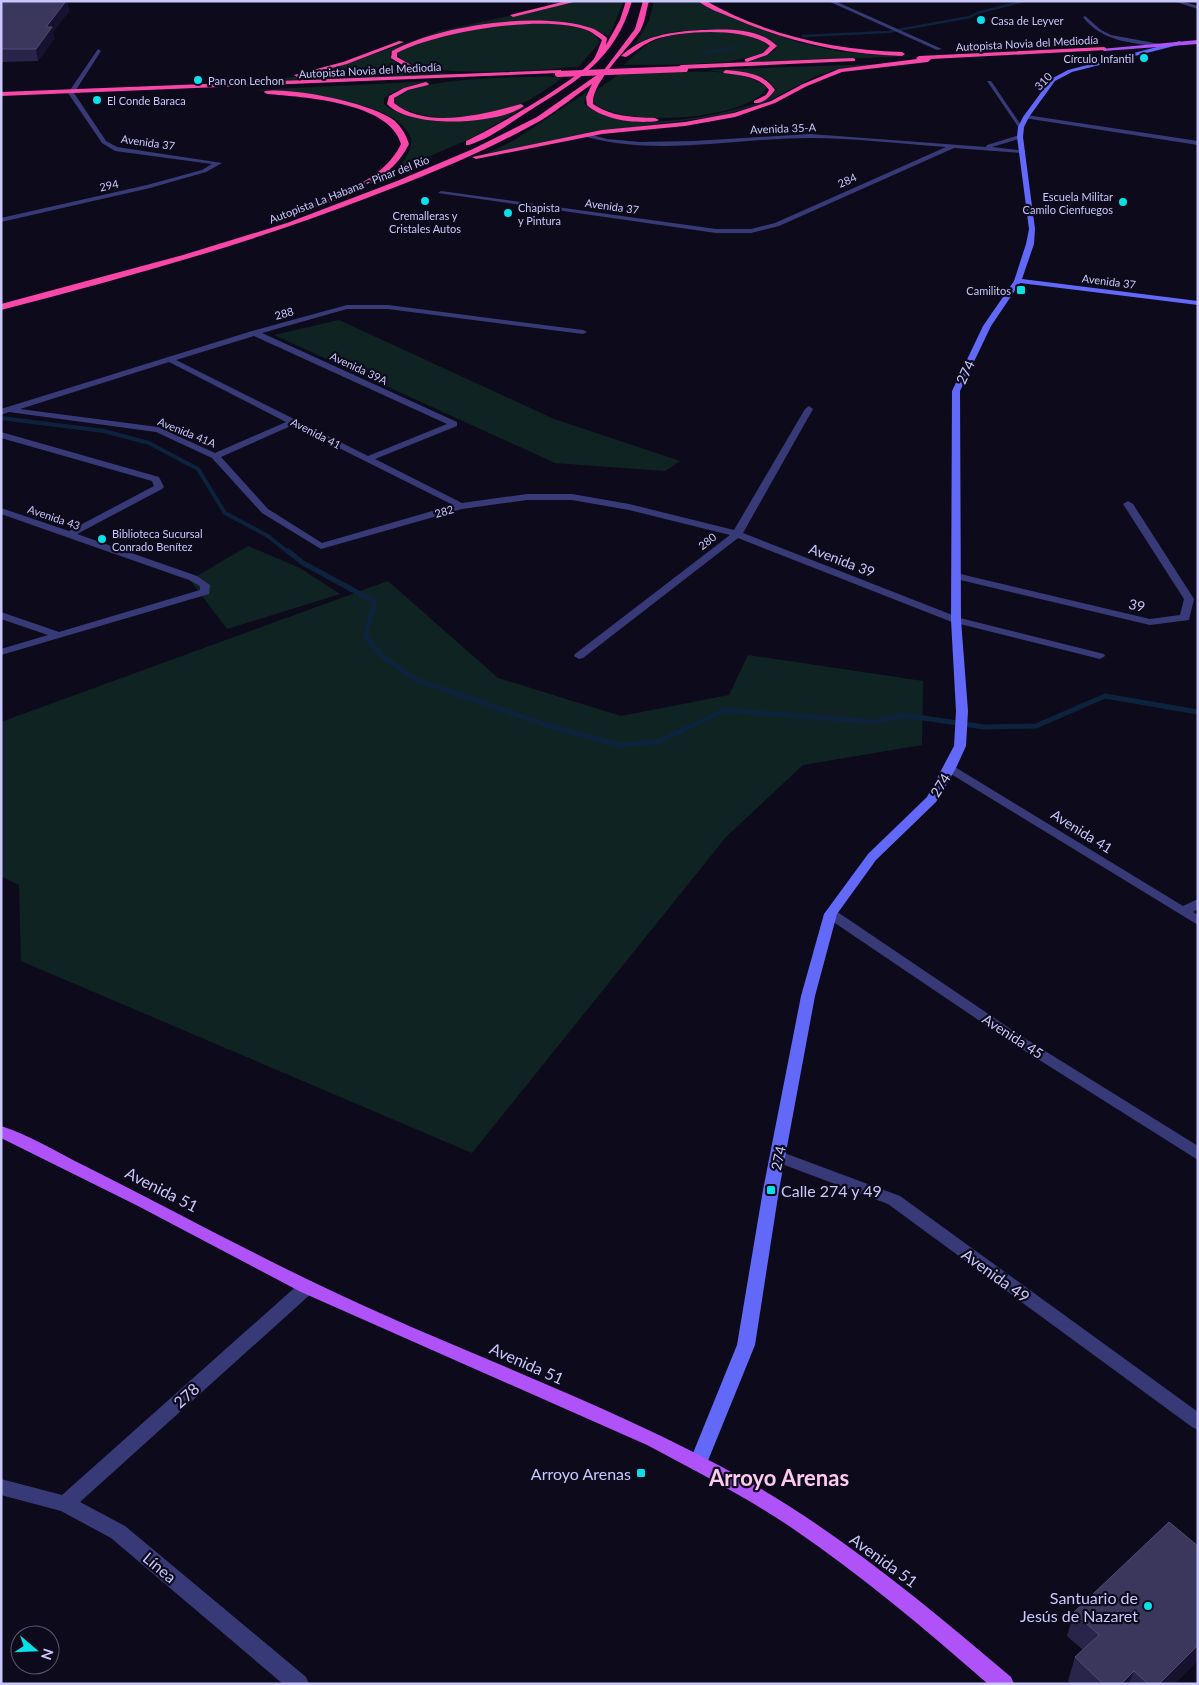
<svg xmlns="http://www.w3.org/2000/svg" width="1199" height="1685" font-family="Lato,sans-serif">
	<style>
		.green { fill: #0f2422 }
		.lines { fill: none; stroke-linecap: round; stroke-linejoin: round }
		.stream-far2 { stroke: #0d233d; stroke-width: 2.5 }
		.stream-far1 { stroke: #0d233d; stroke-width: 4 }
		.stream { stroke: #0d233d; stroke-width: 5 }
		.street { fill: #383a78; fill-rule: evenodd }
		.secondary { fill: #6269f9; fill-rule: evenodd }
		.primary { fill: #af53f8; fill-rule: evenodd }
		.highway { fill: #f847a8; fill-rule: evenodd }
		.highway-bridge { stroke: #f847a8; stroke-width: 6 }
		.wall { fill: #292449 }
		.shaded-wall { fill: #17132e }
		.building { fill: #3a365c; stroke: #514c75 }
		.poi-dot { fill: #09e0e7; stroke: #0d0b1b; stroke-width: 2 }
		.labels { text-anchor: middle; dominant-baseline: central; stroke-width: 4.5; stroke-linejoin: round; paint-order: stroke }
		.far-poi-label { font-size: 11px; fill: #cac7fd; stroke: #0d0b1b; text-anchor: start }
		.far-street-label { font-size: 11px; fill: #cac7fd; stroke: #0d0b1b }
		.street-label { font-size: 14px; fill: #cac7fd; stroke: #0d0b1b }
		.near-street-label { font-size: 16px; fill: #cac7fd; stroke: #0d0b1b }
		.near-poi-label { font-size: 16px; fill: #cac7fd; stroke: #0d0b1b; text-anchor: end }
		.near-district-label { font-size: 22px; font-weight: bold; fill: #fdc9ee; stroke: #0d0b1b }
	</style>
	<rect width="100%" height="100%" fill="#0d0b1b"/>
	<!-- green -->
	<path class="green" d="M578,1H624L609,36C587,24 561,22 535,21C513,20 398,36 390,55C400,75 449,73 468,74L259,83L315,73L343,65L440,31Z
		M654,1H699L749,25L797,42L836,51L863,54L919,56L730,63C746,61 766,60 777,48C770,27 692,29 673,32C659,34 648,39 635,44L649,21Z
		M519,24C540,23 590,21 600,42L578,67C544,69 415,82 397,54C422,33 487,27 519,24Z
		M699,32C722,32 750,30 768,45L769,48C747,68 656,64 624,65C652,37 660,36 699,32Z
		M877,64L834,70L814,77L764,103L721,116L595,132L483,155L513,141L587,92L584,103C617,133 697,120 736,109C751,105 766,102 776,90L768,80L757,76L706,70Z
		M676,72C704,72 744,68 767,88C749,120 620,129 593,102L595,91L618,75Z
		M565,76C552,85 539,95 525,102C486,120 433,126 394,104V98C423,75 526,78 565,76Z
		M434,81C417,85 399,87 384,98V104C403,124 476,120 502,115C510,113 517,110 525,107L472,138L397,170C402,162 413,150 411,139C402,99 286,92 253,90Z
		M339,320L554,419L680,461L665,471L555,463L274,335Z
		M248,546L300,568L340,594L227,629L190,580Z
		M388,581L498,678L621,716L729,695L748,655L923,681L922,745L803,765L726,837L472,1153L21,961L19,885L1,876V722Z"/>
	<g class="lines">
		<!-- stream-far2 -->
		<path class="stream-far2" d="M803,36L887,32L970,17L977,13L1024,1
			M703,53L738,47"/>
		<!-- stream-far1 -->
		<path class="stream-far1" d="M1,418L104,431L149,443L198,469L225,513L268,536L289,553"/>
		<!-- stream -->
		<path class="stream" d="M288,551L303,563L375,602L365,636L383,657L415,679L549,726L620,745L658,742L725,710L874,722L904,715L984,727L1036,726L1105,696L1198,712"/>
		<!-- street -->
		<path class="street" d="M828,1H835L942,49L937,50Z
			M1173,1H1181L1198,6V9Z
			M1085,16L1101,30L1111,35L1165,45L1162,47C1133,43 1102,42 1083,17Z
			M98,49L101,51L74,93L106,141L117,147L222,163L206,172L150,188L1,222V218L147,185L202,170L212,164L115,151L102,143L68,93Z
			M987,81H991L1023,128H1019Z
			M1026,115L1198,141V145L1024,118Z
			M585,133L607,139L640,142L694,141L810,134L986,147L987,145L1020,135L1022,138L992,147L1026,151L1023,153L954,148L779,226L751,233H716L438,193L441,191L716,229H751L775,223L946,147C901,144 855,138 810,138C734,138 657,157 583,136Z
			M347,305H388L583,330L587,332L583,334L388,309H347L262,333L457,422V426L375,459L462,503L527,494H572L629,504L734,530L805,409L809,406L813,409L743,533L960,618L1104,654L1105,656L1100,659L952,622L738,538L583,658L579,659L574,656L575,654L730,535L629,510L572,500H527L462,509L321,549L262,513L212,458L156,432L9,412L1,415V409L252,331ZM254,336L447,424L368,456L176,360ZM169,362L286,422L215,453L158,427L20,409ZM293,425L453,505L322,543L268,509L221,457Z
			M1,432L159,477L164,487L162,489L77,534L197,576L210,585L209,594L1,655V649L48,635L1,619V612L59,632L200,590V586L189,580L1,514V508L69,531L154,486L152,481L1,438Z
			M1128,501L1133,504L1194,599L1189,620L1150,625L956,579L951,576L956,573L1150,619L1180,615L1184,599L1123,504Z
			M950,764L1183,906L1198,899V909L1193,912L1198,915V925L946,771L944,768L946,765Z
			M831,910L836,911L1021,1036L1198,1146V1160L1011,1042L826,917L824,914Z
			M779,1151L900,1196L1198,1412V1430L1192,1427L888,1204L774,1161L771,1157L774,1153Z
			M307,1280L313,1282L315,1287L313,1292L80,1502L125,1526L306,1677L309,1684H283L111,1538L61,1511L1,1495V1479L62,1495L301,1282Z"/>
		<!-- secondary -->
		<path class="secondary" d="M1180,41L1182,44L1072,72L1055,81L1029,117L1024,127L1023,137L1035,229L1034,244L1022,279L1198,301V305L1020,283L991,326L960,391L961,620L968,711L966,746L956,768L936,802L876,860L837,914L815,996L779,1190L755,1345L707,1463L704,1469L698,1471L692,1469L689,1463L737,1345L763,1190L801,996L824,914L868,854L927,797L954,746L956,711L951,620L952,391L983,326L1014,281L1026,244L1029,229L1017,137L1018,127L1023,117L1051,79L1068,70Z"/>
		<!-- primary -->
		<path class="primary" d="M1198,40V44L1104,51L1101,49Z
			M1,1126C30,1135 58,1153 85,1166C161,1204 236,1245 313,1282C457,1352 611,1403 751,1483C845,1537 928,1607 1011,1677L1014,1684H988C925,1629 861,1575 792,1528C746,1497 696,1471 647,1445L301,1292L138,1206L1,1138Z"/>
		<!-- highway -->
		<path class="highway" d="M566,1H578L513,17L510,15Z
			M626,1H632C615,60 578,80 529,111C510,123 491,138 469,145H466V141C490,130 584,77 595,57C597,53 600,45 602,40C598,37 593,33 589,31C548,13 436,32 397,53V57L413,66L433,70V72L409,69L391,58L392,51C439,25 539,11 591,28C597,30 602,34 607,38L606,45L620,20Z
			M643,1H649C646,11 645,23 640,31C627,50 591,83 593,104C612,117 633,117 655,118L659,120L657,121C636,124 603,120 587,105L586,97L592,84C575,96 558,110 540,121C484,152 426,176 367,198C248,244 125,278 1,310V304L183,255L287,223L397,181L473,149L537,117L604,70L635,29Z
			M698,1H706C766,35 834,50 902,52L905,54L902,56C842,54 788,42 733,18C721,13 708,9 698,1Z
			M701,30C725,29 758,27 777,46L767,55L747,62L745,61V59L763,53L770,46C748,27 683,30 656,39C645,43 636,51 626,57L621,56C644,35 671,32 701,30Z
			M399,41L404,42L347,64L297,77L294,75L343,62Z
			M1104,47L1106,48V50L931,59L928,62L842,72L807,86L775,103L735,117L685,126L602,134L476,159L472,157L602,130L685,122L734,113L771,101L803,84L839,69L917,59L916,58L919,56Z
			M853,58L855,59V61L681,69L678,67L681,65Z
			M561,70V72L559,73L1,96V92Z
			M726,70C745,72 764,73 775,90C770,97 763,104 754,103V101L766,95L769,90C758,75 740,76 724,73L723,72Z
			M426,82L429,84L428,85L408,90L394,98V103C426,130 485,114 521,104L524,106C498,125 410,129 387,104L389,96L404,88Z
			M265,91C292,87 373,103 395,121C402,128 406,135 409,144C387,190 326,202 282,220H276V216C318,200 380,188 401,144C390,102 303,97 267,94L264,92Z"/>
		<!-- highway-bridge -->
		<path class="highway-bridge" d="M558,74L685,69"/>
	</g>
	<!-- wall -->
	<path class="wall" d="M1,1H67L69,11L53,32L54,39L38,61L1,62Z
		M1198,1546V1660L1174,1684H1071L1068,1681L1075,1657L1083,1650L1067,1636L1074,1612Z"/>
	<!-- shaded-wall -->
	<path class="shaded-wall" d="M61,1H67L69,11L53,32L54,39L38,61L36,49L46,27Z
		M1198,1645V1660L1174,1684H1159Z
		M1134,1671L1129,1684H1121Z"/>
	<!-- building -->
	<path class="building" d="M1,1H66L46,27H52L36,49H1Z
		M1169,1522L1198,1546V1645L1159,1684H1148L1134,1671L1121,1684H1103L1075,1657L1099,1635L1074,1612Z"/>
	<!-- markers -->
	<g class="poi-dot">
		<circle cx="981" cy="20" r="5"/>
		<circle cx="1144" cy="58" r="5"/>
		<circle cx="198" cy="80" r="5"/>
		<circle cx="97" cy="100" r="5"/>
		<circle cx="425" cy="201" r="5"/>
		<circle cx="1123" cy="202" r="5"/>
		<circle cx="508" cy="213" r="5"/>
		<rect x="1016" y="285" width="10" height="10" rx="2.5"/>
		<circle cx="102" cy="539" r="5"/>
		<rect x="766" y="1185" width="10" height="10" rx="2.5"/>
		<rect x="636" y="1468" width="10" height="10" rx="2.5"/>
		<circle cx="1148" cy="1606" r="5"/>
	</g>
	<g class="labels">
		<!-- far-poi labels -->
		<g class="far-poi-label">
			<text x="991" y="20">Casa de Leyver</text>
			<text x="1134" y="58" text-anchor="end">Círculo Infantil</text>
			<text x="208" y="80">Pan con Lechon</text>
			<text x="107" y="100">El Conde Baraca</text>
			<text x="1113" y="196" text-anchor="end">Escuela Militar<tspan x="1113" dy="13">Camilo Cienfuegos</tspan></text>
			<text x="518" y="207">Chapista<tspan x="518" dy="13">y Pintura</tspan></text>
			<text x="425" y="215" text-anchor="middle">Cremalleras y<tspan x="425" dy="13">Cristales Autos</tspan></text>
			<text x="1011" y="290" text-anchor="end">Camilitos</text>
			<text x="112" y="533">Biblioteca Sucursal<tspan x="112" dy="13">Conrado Benítez</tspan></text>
		</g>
		<!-- far-street labels -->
		<g class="far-street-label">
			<text transform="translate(1027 43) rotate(-3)">Autopista Novia del Mediodía</text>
			<text transform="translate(370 70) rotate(-3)">Autopista Novia del Mediodía</text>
			<text transform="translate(1043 81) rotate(-46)">310</text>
			<text transform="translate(783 128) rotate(-2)">Avenida 35-A</text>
			<text transform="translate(148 142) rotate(8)">Avenida 37</text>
			<text transform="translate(847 180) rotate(-24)">284</text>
			<text transform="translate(109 185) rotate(-12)">294</text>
			<text transform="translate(349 189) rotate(-21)">Autopista La Habana - Pinar del Río</text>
			<text transform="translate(612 206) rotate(8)">Avenida 37</text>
			<text transform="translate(1109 281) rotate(7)">Avenida 37</text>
			<text transform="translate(284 313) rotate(-16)">288</text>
			<text transform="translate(359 368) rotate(25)">Avenida 39A</text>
			<text transform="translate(187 432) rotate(22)">Avenida 41A</text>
			<text transform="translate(316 433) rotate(27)">Avenida 41</text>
			<text transform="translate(444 511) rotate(-16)">282</text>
			<text transform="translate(54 517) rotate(19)">Avenida 43</text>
			<text transform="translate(707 541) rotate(-38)">280</text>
		</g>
		<!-- street labels -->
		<g class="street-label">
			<text transform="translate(965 372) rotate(-65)">274</text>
			<text transform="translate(842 560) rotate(21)">Avenida 39</text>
			<text transform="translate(1137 605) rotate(13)">39</text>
			<text transform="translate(940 785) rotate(-58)">274</text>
			<text transform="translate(1082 831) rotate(32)">Avenida 41</text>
			<text transform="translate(1013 1036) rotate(33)">Avenida 45</text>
			<text transform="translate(778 1158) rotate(-78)">274</text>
		</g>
		<!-- near-street labels -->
		<g class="near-street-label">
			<text transform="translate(162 1189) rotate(27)">Avenida 51</text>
			<text transform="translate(996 1275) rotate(36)">Avenida 49</text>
			<text transform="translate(527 1363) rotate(24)">Avenida 51</text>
			<text transform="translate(186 1395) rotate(-42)">278</text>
			<text transform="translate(884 1560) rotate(36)">Avenida 51</text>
			<text transform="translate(160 1567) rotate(40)">Línea</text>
		</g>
		<!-- near-poi labels -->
		<g class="near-poi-label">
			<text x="781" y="1190" text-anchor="start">Calle 274 y 49</text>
			<text x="631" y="1473">Arroyo Arenas</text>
			<text x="1138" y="1597">Santuario de<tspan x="1138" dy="18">Jesús de Nazaret</tspan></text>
		</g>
		<!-- near-district labels -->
		<g class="near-district-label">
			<text x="779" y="1477">Arroyo Arenas</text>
		</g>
	</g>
	<!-- border -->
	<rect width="1199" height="1685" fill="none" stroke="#cac7fd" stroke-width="5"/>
	<!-- north arrow -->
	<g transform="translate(35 1650) rotate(109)"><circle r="24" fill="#0d0b1b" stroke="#595675"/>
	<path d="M0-4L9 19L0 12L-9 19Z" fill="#09e0e7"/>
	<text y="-8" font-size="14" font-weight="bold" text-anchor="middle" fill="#cac7fd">N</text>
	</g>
</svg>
